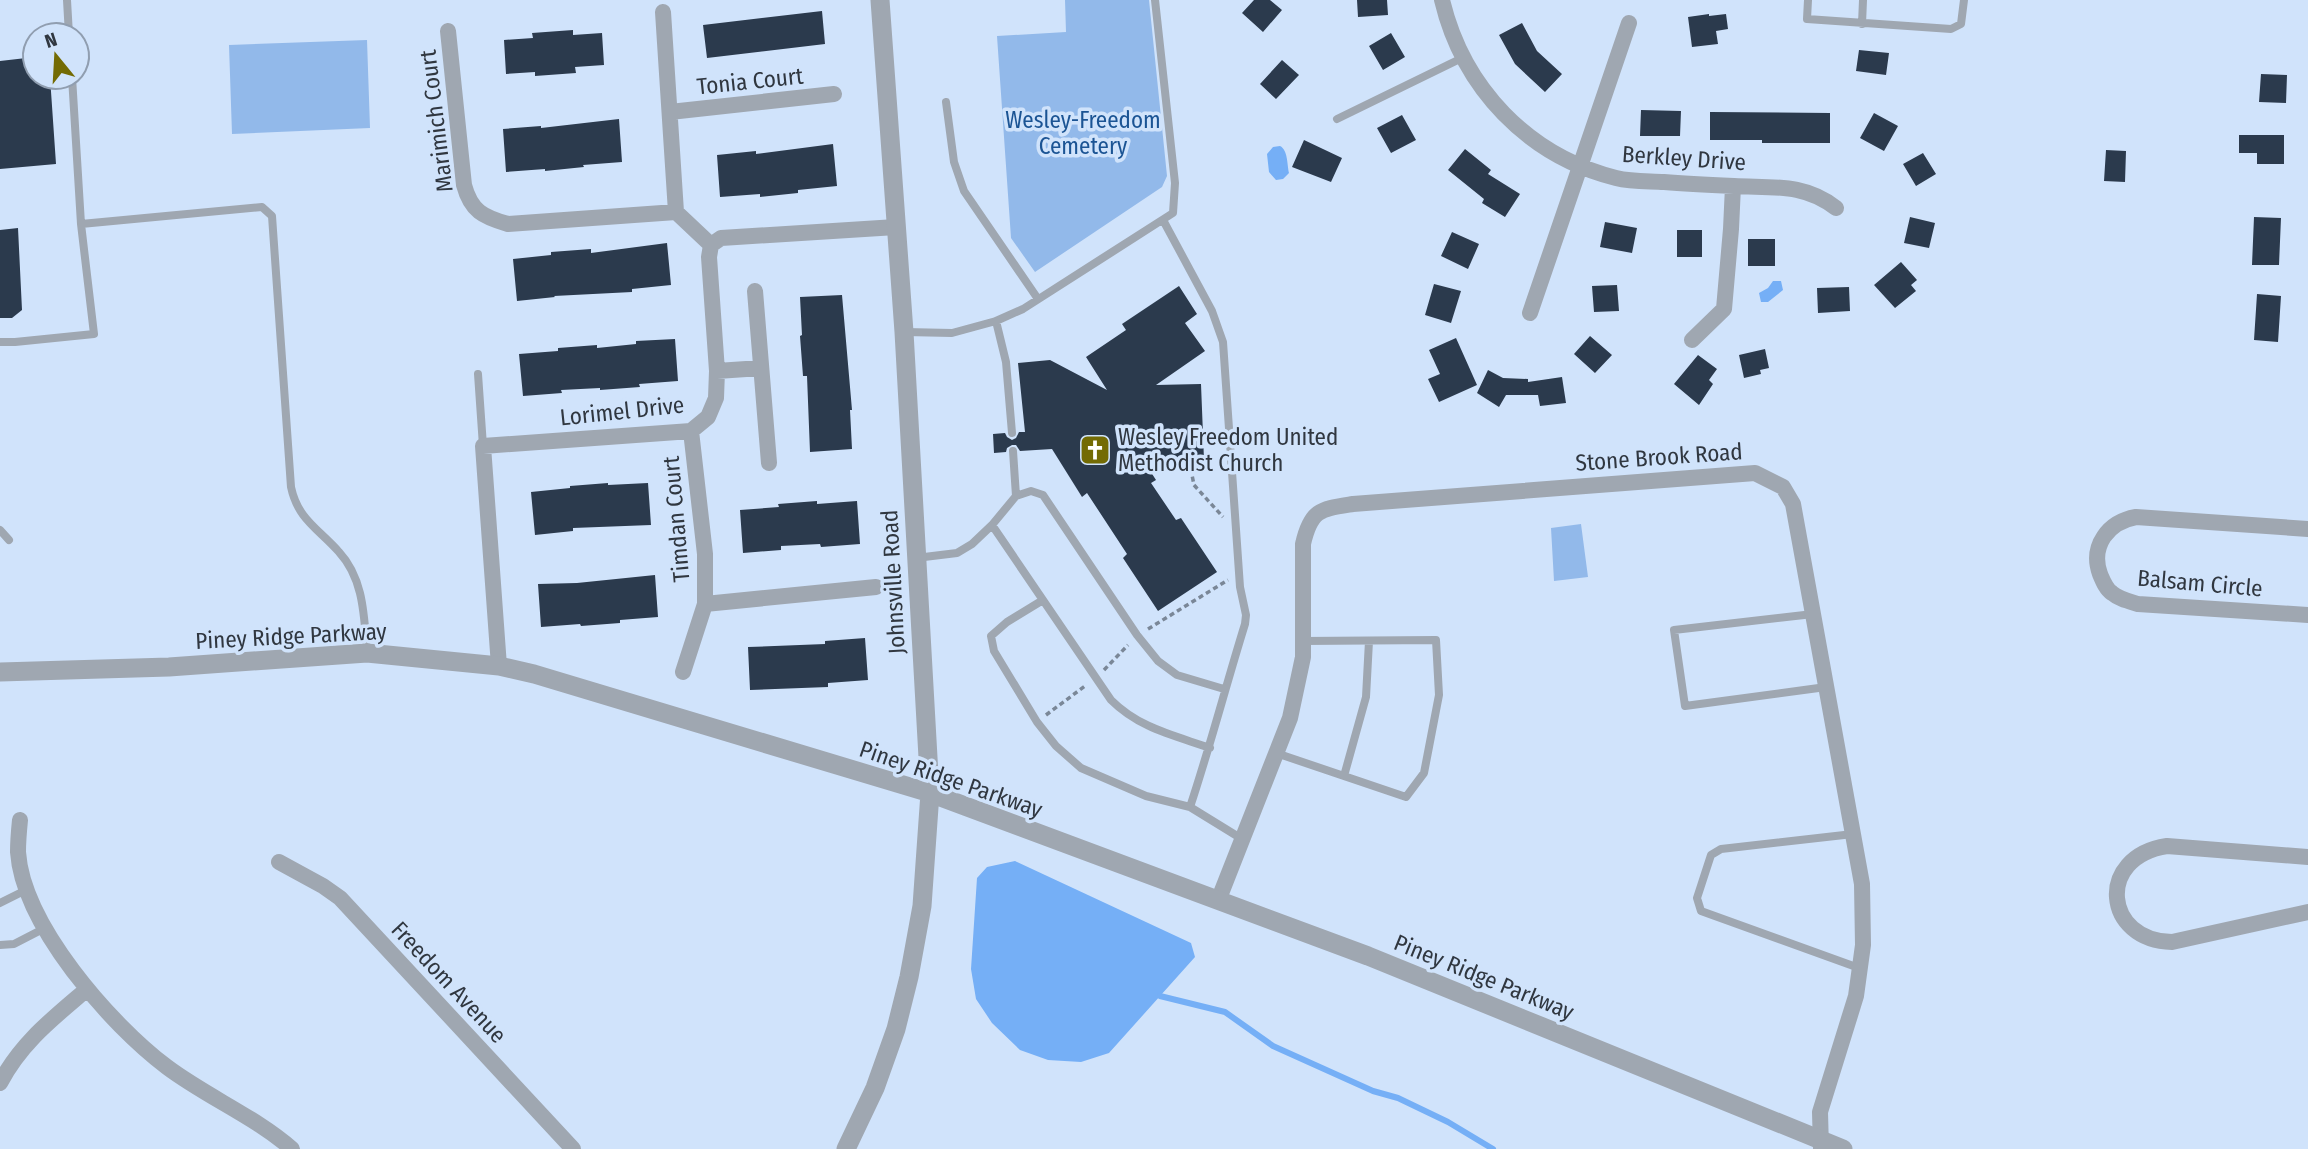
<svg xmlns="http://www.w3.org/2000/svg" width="2308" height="1149" font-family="'Fira Sans Condensed',sans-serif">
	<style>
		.green { fill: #92b9ea }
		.water { fill: #75aff6 }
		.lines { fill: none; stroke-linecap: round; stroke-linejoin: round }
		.stream { stroke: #75aff6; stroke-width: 6 }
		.building { fill: #2b3a4d }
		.path { stroke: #7a8797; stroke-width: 3.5; stroke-dasharray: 5 3.5; stroke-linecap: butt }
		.service { stroke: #9fa7b1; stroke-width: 8 }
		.minor { stroke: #9fa7b1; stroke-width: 16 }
		.tertiary { stroke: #9fa7b1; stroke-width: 19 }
		.labels { text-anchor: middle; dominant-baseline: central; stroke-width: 7; stroke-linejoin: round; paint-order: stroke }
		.street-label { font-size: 23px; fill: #303740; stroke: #d0e3fb }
		.park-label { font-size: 23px; fill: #1b5494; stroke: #d0e3fb }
		.poi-label { font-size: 23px; fill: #303740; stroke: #d0e3fb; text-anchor: start }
	</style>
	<rect width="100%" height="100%" fill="#d0e3fb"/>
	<!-- green -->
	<path class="green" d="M1065,0H1149L1167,176L1162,187L1035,272L1011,238L997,36L1066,32Z
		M367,40L370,128L232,134L229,45Z
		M1581,524L1588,577L1554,581L1551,528Z"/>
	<!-- water -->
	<path class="water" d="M1280,146C1288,150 1287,164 1289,173L1283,179L1276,180L1269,172L1267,154L1273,147Z
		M1773,281H1781L1783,290L1768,302H1761L1759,293L1768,288Z
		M1015,861L1191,943L1195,957L1109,1053L1081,1062L1048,1060L1020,1050L992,1023L976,999L971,969L977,878L987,867Z"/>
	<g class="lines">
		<!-- stream -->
		<path class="stream" d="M1160,996L1225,1012L1273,1046L1373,1091L1398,1098L1448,1122L1493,1149"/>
	</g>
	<!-- building -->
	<path class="building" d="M1254,0H1270L1282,10L1263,32L1242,13Z
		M1357,0H1387L1388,15L1358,17Z
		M822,11L825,44L707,58L703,25Z
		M1709,14V16L1726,14L1728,29L1716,31L1718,44L1692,47L1688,17Z
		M1522,23L1537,51L1562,74L1545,92L1515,64L1499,35Z
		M573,30V35L602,33L604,65L575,67L576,73L535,76V72L506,74L504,40L533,38L532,33Z
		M1391,33L1405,57L1383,70L1369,46Z
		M1859,50L1889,53L1886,75L1856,71Z
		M35,57V77H50L56,164L0,169V61Z
		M1282,60L1299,75L1276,99L1260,84Z
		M2261,74L2287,75L2286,103L2259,102Z
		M1641,110L1681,111L1680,136H1640Z
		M1710,112L1830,113V143H1762V140H1710Z
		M1874,113L1898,126L1884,151L1860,138Z
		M1402,115L1416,140L1391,153L1377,128Z
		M619,119L622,162L583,165L584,167L545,171V169L506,172L503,129L541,126V128Z
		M2239,135H2284V164H2257V153H2239Z
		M1304,140L1342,158L1331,182L1292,167Z
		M833,144L837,186L798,190V193L760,197V194L720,197L717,155L756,151V154Z
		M1465,149L1491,170L1488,174L1520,194L1505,217L1482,203L1484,199L1448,170Z
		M2106,150L2126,151L2125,182L2104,181Z
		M1923,153L1936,174L1916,186L1903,164Z
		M1910,217L1935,223L1929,248L1904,243Z
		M2254,217L2281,218L2279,265H2252Z
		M1605,222L1637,228L1632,253L1600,247Z
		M18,228L22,310L12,318H0V230Z
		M1677,230H1702V257H1677Z
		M1452,232L1479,244L1468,269L1441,256Z
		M1748,239H1775V266H1748Z
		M667,243L671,285L632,289V292L554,296L555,297L517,301L513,259L551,255V252L591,249V253Z
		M1901,262L1917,280L1911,285L1916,291L1895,308L1874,285Z
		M1434,284L1461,291L1451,323L1425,315Z
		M1617,285L1619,311L1594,312L1592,286Z
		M1179,286L1197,314L1185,323L1205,351L1156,385L1201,384L1204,460L1145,463L1156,480L1151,483L1176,520L1181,518L1217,572L1158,611L1123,558L1127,554L1087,493L1082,497L1052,449L1020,451L1016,445H1012L1007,448L1006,452L994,453L993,434L1005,433L1007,437L1012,440L1016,438L1019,432H1025L1018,363L1050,360L1107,390L1086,357L1126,330L1122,324Z
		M1849,287L1850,311L1818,313L1817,288Z
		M2257,294L2281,296L2278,342L2254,340Z
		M842,295L852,410H850L852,449L810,452L807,376H803L800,336L802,335L800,297Z
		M1590,336L1612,355L1595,373L1574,354Z
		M1456,338L1477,385L1439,402L1428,379L1440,374L1429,350Z
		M675,339L678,381L639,384L640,387L600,390V388L561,390L562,393L523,396L519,354L558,351V348L597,345V348L636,344V341Z
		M1765,349L1769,368L1760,370L1761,374L1744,378L1739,355Z
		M1698,355L1717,369L1709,380L1713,384L1699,405L1674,384Z
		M1488,370L1503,378L1528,379V382L1562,377L1566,403L1540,406L1538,395H1506L1499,407L1477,393Z
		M608,483V485L648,483L651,525L573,528V531L535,535L531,492L570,488V486Z
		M817,501V504L857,501L860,544L821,547L820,544L781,546V550L743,553L740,510L779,507L778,504Z
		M655,575L658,617L620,620V623L581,626L580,624L541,627L538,584L577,583Z
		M865,638L868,680L828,683V687L750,690L748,647L825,644V641Z"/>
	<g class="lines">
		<!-- path -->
		<path class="path" d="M1189,460L1194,485L1223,517
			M1148,629L1228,580
			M1104,670L1128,645
			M1046,715L1085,686"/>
		<!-- service -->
		<path class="service" d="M67,0L69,35
			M1808,0L1807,19L1951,29L1961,24L1964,0
			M1862,24L1863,0
			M946,102L954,162L964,191L1038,299
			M1337,119L1462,58
			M1163,220L1212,311L1223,342L1240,587L1246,615L1245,624C1226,685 1210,747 1190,807L1242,839
			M81,224L262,207L272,216L291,487C298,520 319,529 339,552C364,579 364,617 367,651
			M996,321L1006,362L1012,433
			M905,332L952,333L996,321L1023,309L1173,213L1175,183L1155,0
			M0,342H15L94,334L81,224L72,77
			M478,374L483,446
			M1013,451L1016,496
			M992,525L1111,700C1139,728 1173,735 1210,748
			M0,530L9,540
			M916,558L957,553L972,544L992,525L1016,496L1031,491L1043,495L1137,635L1158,661L1177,675L1224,689
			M1043,600L1007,622L991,636L994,651L1037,722L1056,746L1081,768L1146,796L1190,807
			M1813,614L1674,630L1685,706L1826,687
			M1276,753L1406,797L1424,773L1439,695L1436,640L1303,641
			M1344,776L1366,697L1369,641
			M1853,834L1721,849L1711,855L1697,898L1701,911L1859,968
			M0,903L28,889
			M0,945L14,944L45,928"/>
		<!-- minor -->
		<path class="minor" d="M1442,0C1463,88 1528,156 1616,178C1632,182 1649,181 1664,182C1688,184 1711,185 1734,186C1773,188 1804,183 1836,208
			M663,12L676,212L711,245
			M448,31L464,185C471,211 483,217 508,224L676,212
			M670,112L834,94
			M755,291L769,463
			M1530,313L1629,23
			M1692,340L1724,309L1731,229L1733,186
			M717,371L761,368
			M2308,529L2136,517C2108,522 2090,546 2100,574C2103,581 2106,589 2112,593C2119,599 2128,601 2138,604L2308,615
			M705,604L876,587
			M499,666L483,446L691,431L708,417L716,398L717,371L709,257L711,245L721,238L896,227
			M683,672L705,604V554L691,431
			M20,820C19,830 18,841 18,852C23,925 110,1024 167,1067C207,1097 254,1116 292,1149
			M2308,857L2167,846C2095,857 2104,941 2172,942L2308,912
			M279,862L323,886L340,898L573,1149
			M1218,901L1290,718L1303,657V544C1311,509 1321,509 1353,504L1755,473L1783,487L1793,504L1862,884L1863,945L1856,996L1820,1112L1821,1149
			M0,1083C21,1043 52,1019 86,990"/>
		<!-- tertiary -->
		<path class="tertiary" d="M0,672L169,667L367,653L499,666L534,674L930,793L1368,956L1843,1149
			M846,1149L875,1088L896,1029L909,977L922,906L930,793L904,332L880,0"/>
	</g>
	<!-- icons -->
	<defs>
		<g id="church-square" transform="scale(1.575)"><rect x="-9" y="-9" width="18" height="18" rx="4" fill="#736b04" stroke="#d0e3fb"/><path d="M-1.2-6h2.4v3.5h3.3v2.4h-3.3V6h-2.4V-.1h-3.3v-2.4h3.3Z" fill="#fff"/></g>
	</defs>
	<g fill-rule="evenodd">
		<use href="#church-square" x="1095" y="450"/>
	</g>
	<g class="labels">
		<!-- street labels -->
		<g class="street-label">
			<text transform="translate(750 81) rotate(-6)">Tonia Court</text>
			<text transform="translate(436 121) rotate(-97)">Marimich Court</text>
			<text transform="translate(1684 158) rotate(4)">Berkley Drive</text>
			<text transform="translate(622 411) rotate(-6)">Lorimel Drive</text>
			<text transform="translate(1659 457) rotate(-4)">Stone Brook Road</text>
			<text transform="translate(676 519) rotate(-95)">Timdan Court</text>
			<text transform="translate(893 582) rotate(-93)">Johnsville Road</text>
			<text transform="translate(2200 583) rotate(5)">Balsam Circle</text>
			<text transform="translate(291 636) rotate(-3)">Piney Ridge Parkway</text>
			<text transform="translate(951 779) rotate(19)">Piney Ridge Parkway</text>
			<text transform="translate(1484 977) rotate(22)">Piney Ridge Parkway</text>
			<text transform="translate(449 982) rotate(47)">Freedom Avenue</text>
		</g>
		<!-- park labels -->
		<g class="park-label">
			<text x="1083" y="120">Wesley-Freedom<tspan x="1083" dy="26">Cemetery</tspan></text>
		</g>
		<!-- poi labels -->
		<g class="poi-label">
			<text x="1118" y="437">Wesley Freedom United<tspan x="1118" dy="26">Methodist Church</tspan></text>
		</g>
	</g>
	<!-- north arrow -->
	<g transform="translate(56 56) rotate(342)"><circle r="33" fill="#d0e3fb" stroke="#909eb0" stroke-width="2"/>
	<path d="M0-5L12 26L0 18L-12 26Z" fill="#736b04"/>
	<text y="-10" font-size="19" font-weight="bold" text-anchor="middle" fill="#303740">N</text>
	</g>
</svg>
